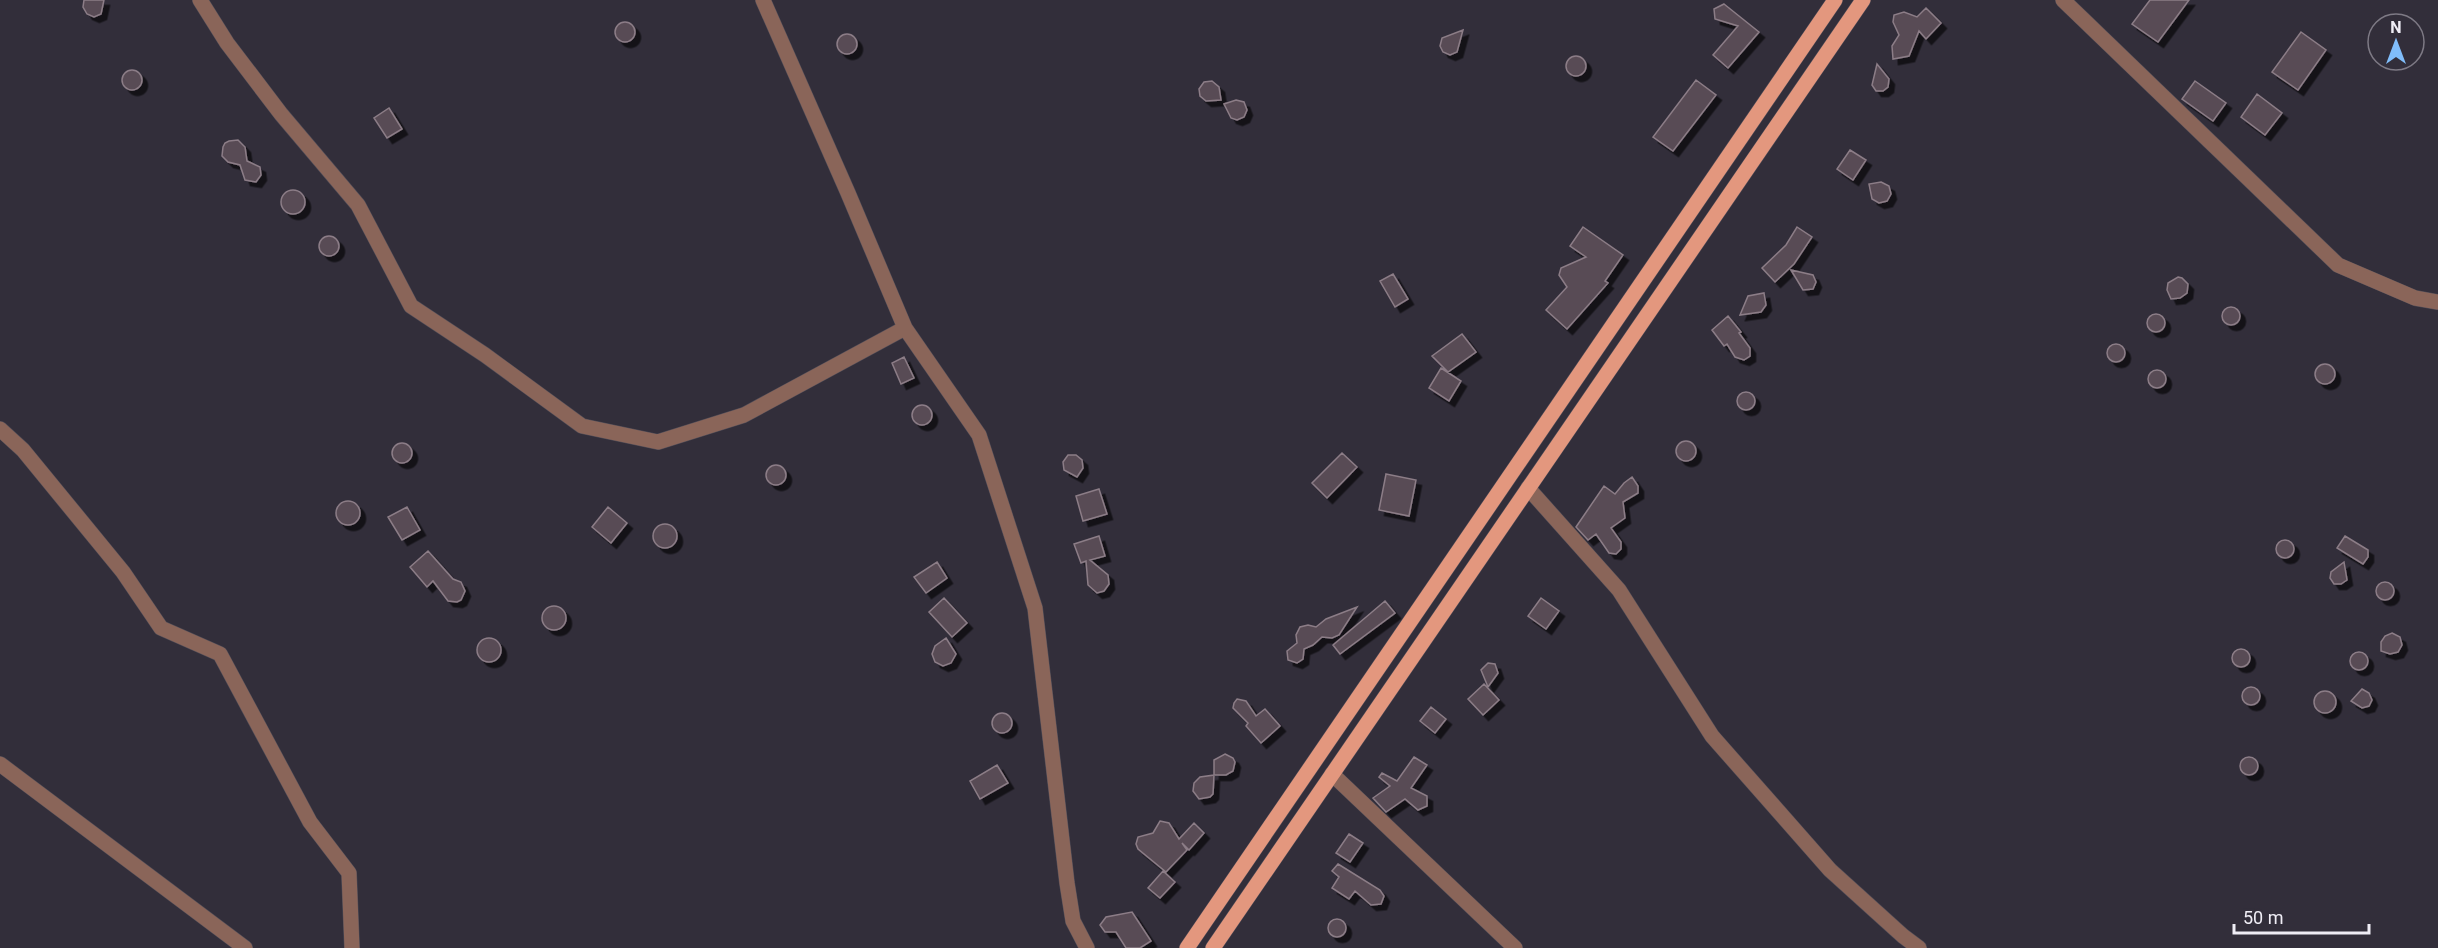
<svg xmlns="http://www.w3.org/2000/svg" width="2438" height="948" font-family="Roboto,sans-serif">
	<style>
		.building { fill: #594c55; stroke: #8c7d87; stroke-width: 1.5; filter: url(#shadow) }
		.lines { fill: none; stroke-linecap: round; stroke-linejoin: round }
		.minor-casing { stroke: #504d58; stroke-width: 16 }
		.major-casing { stroke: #504d58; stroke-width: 16 }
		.minor { stroke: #8a6559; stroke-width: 15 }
		.major { stroke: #e3977e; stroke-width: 15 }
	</style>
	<defs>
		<filter id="shadow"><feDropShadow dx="5.5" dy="5.5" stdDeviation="0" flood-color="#0009"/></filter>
	</defs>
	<rect width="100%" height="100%" fill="#322e3a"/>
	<!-- building -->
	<path class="building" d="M84,0H104L101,14L94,17L87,14L83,7Z
		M2150,0H2189L2158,42L2132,24Z
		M1724,4L1759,32L1728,68L1713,55L1738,26L1715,19L1714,9Z
		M1926,8L1941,23L1926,39L1919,31L1909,56L1893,59L1892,46L1899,35L1893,22L1894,15L1904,12L1917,17Z
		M615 32a10 10 0 1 1 20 0a10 10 0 1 1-20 0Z
		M1463,30L1457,52L1450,55L1443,52L1440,46L1442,38Z
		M2301,32L2326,50L2298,90L2272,72Z
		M837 44a10 10 0 1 1 20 0a10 10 0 1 1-20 0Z
		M1566 66a10 10 0 1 1 20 0a10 10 0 1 1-20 0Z
		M1877,64L1889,79L1888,87L1883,91H1876L1872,85Z
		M122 80a10 10 0 1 1 20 0a10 10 0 1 1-20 0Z
		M1696,80L1716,95L1673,151L1653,137Z
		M1212,81L1219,87L1221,100L1206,101L1200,96L1199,89L1204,82Z
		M2195,81L2226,103L2213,121L2182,99Z
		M2257,94L2282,113L2265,135L2241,117Z
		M1236,100L1244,102L1247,110L1244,117L1237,120L1231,118L1224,104Z
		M389,108L402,129L387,138L374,118Z
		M238,140L245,147L247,161L260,167L261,175L256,182L245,180L240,165L228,162L222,156L223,147L225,143L229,141Z
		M1850,150L1866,160L1853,180L1837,169Z
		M1881,182L1889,186L1891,194L1887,201L1879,203L1872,199L1869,184Z
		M281 202a12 12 0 1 1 24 0a12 12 0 1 1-24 0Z
		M1583,227L1623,255L1605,281L1608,283L1567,329L1546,310L1567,287L1559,275L1561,268L1586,257L1570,246Z
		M1797,227L1812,237L1794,264L1775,282L1762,268L1786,245Z
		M319 246a10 10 0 1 1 20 0a10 10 0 1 1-20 0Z
		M1791,270L1813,275L1816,282L1813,289L1803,290Z
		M1393,274L1408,299L1395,307L1380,281Z
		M2178,277L2182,278L2188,284L2187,293L2180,298L2171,299L2167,290L2168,283Z
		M1764,293L1766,305L1761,312L1740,315L1748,296Z
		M2222 316a9 9 0 1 1 18 0a9 9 0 1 1-18 0Z
		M2147 323a9 9 0 1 1 18 0a9 9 0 1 1-18 0Z
		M1728,316L1741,332L1739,333L1750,348V356L1744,360L1735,357L1727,344L1724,346L1712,330Z
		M1462,334L1476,352L1448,372L1432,356Z
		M2107 353a9 9 0 1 1 18 0a9 9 0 1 1-18 0Z
		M904,357L914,378L901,384L892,363Z
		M2315 374a10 10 0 1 1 20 0a10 10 0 1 1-20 0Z
		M1441,368L1461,381L1449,401L1429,388Z
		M2148 379a9 9 0 1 1 18 0a9 9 0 1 1-18 0Z
		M1737 401a9 9 0 1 1 18 0a9 9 0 1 1-18 0Z
		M912 415a10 10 0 1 1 20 0a10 10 0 1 1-20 0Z
		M1676 451a10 10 0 1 1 20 0a10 10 0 1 1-20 0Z
		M392 453a10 10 0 1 1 20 0a10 10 0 1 1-20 0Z
		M1342,453L1357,467L1327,498L1312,483Z
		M1068,455H1076L1082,460L1083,468L1077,477L1064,470L1063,462Z
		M766 475a10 10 0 1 1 20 0a10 10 0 1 1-20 0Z
		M1386,474L1416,480L1409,516L1379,510Z
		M1632,477L1638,486V493L1623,502L1625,518L1611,528L1621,542V549L1616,554L1609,553L1596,534L1588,540L1576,527L1604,486L1615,494L1624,483Z
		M1099,489L1107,514L1083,521L1076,496Z
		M336 513a12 12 0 1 1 24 0a12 12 0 1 1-24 0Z
		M407,507L420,530L402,540L388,517Z
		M608,507L627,523L611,543L592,527Z
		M653 536a12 12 0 1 1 24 0a12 12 0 1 1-24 0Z
		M1099,536L1105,556L1090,560L1108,575L1109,584L1104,591L1097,593L1088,585L1086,561L1081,563L1074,544Z
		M2345,536L2368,550V557L2363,564L2337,548Z
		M2276 549a9 9 0 1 1 18 0a9 9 0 1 1-18 0Z
		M428,551L453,579L461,582L465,591L461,600L457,602L448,601L433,581L427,587L410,567Z
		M937,562L947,578L926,593L914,577Z
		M2344,562L2347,580L2341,584H2334L2330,578L2331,572Z
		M2376 591a9 9 0 1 1 18 0a9 9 0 1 1-18 0Z
		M944,598L967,623L952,637L929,612Z
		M1541,598L1559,611L1546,629L1528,616Z
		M1385,601L1395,613L1340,654L1333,645Z
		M542 618a12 12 0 1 1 24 0a12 12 0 1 1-24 0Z
		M1357,607L1339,635L1332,638L1322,637L1313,645L1304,649L1303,659L1297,663L1288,660L1287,651L1297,643L1296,635L1300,627L1308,625L1316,627L1326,619Z
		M2392,633L2400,637L2402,645L2398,652L2390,654L2381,651V642L2385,636Z
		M946,638L956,654L951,663L943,666L935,662L932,654L935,646Z
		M477 650a12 12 0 1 1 24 0a12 12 0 1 1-24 0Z
		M2232 658a9 9 0 1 1 18 0a9 9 0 1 1-18 0Z
		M2350 661a9 9 0 1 1 18 0a9 9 0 1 1-18 0Z
		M1488,663L1495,664L1498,673L1488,687L1481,670Z
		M1484,684L1499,700L1483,715L1468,699Z
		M2242 696a9 9 0 1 1 18 0a9 9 0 1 1-18 0Z
		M2362,689L2369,693L2372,700L2369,706L2362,708L2351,701Z
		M2314 702a11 11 0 1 1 22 0a11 11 0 1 1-22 0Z
		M1237,699L1246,701L1256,716L1265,709L1280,726L1261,743L1246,726L1248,723L1233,708L1234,703Z
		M1431,707L1446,719L1435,733L1420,721Z
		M992 723a10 10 0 1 1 20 0a10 10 0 1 1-20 0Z
		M1225,754L1233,758L1235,762L1233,771L1226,775H1214L1213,794L1210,797L1199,799L1193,791L1194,783L1200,777L1214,775V760Z
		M1414,757L1427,765L1411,788L1427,796V806L1418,810L1405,799L1386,812L1373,798L1390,786L1379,777L1382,773L1397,781Z
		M2240 766a9 9 0 1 1 18 0a9 9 0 1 1-18 0Z
		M997,765L1008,783L980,799L970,781Z
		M1160,821L1169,823L1179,839L1194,823L1204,833L1189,850L1182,843L1187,850L1166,872L1138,849L1136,844L1138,837L1153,833Z
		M1349,834L1363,843L1350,862L1336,853Z
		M1338,864L1380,890L1384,896L1381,904L1371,905L1355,891L1349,899L1332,888L1339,877L1332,871Z
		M1163,871L1175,882L1160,898L1148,888Z
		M1132,912L1151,941L1140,948H1126L1116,932H1105L1100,925L1106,917Z
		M1328 928a9 9 0 1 1 18 0a9 9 0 1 1-18 0Z"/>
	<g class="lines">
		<!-- minor casing -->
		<g class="minor-casing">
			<path id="minor" d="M200,0L227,43L281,114L358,205L411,306L485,355L582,426L658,442L744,415L905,328
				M763,0L848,193L905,328L979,435L1035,608L1067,883L1073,921L1087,948
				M2063,0L2338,265L2415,298L2438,302
				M0,429L23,450L123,572L161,628L220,654L310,822L349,873L352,948
				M1528,488L1619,590L1712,736L1830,870L1903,936L1919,948
				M0,764L245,948
				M1332,774L1515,948"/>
		</g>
		<!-- major casing -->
		<g class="major-casing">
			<path id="major" d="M1187,948L1835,0
				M1213,948L1863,0"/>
		</g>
		<!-- minor -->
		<use href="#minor" class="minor"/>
		<!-- major -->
		<use href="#major" class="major"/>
	</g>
	<!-- north arrow -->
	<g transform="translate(2396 42)"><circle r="28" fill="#322e3a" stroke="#7e7a85" stroke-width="1.5"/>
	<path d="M0-4.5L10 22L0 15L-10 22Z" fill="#80bdfa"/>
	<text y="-9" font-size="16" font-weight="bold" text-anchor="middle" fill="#efedf5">N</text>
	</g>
	<!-- scale -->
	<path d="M2234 924v9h135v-9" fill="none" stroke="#efedf5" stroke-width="3"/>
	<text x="2243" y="924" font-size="18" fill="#efedf5" stroke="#322e3a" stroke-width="4.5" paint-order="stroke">50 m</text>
</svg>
